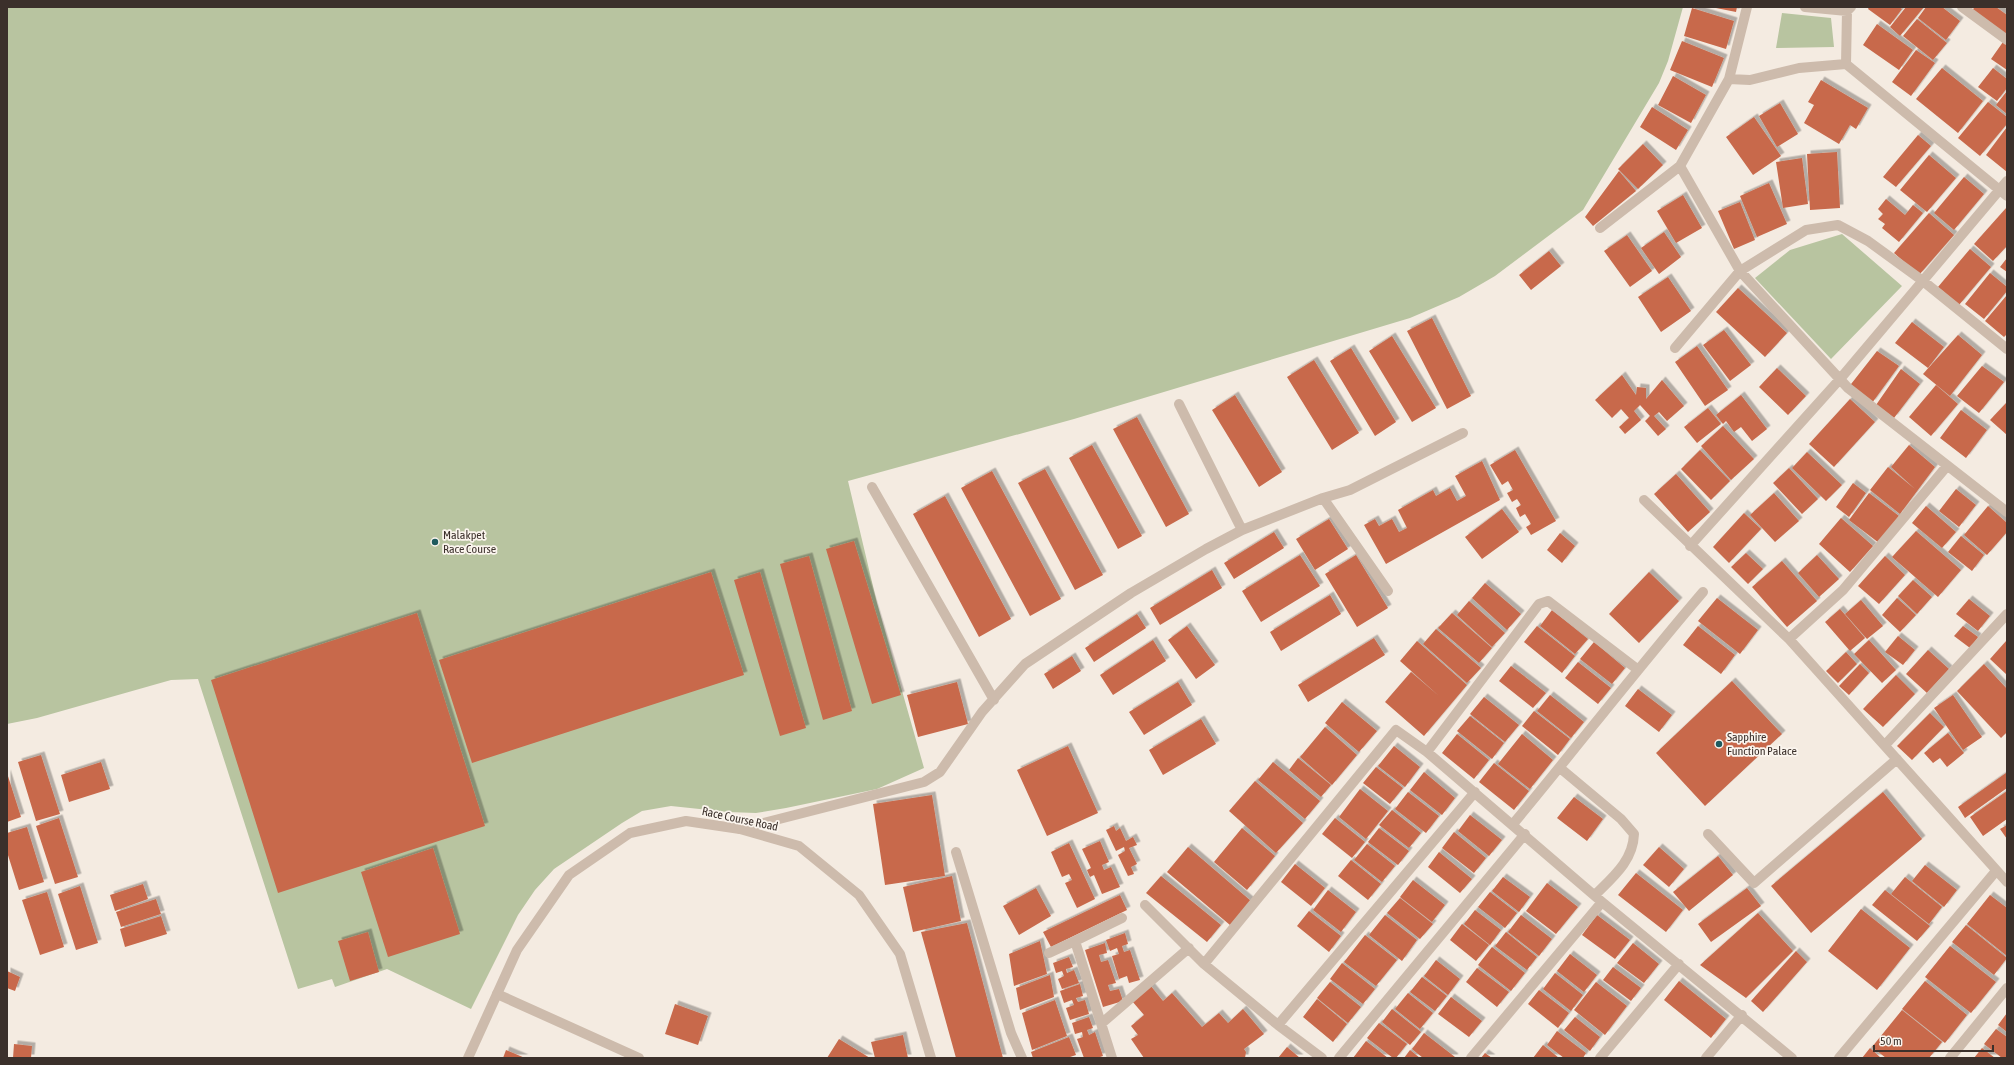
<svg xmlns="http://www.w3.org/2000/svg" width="2014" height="1065" font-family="'Asap Condensed',sans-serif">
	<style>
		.green { fill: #b8c4a0 }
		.building { fill: #c8694b; filter: url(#shadow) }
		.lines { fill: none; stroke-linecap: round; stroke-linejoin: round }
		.minor { stroke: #cdbbac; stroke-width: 10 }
		.tertiary { stroke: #cdbbac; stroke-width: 10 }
		.poi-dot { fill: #1f5a5e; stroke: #fbf5ee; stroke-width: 1.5 }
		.labels { text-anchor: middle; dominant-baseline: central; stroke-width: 3.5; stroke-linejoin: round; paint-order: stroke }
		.poi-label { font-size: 12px; fill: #3b302b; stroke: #fbf5ee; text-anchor: start }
		.street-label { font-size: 12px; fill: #3b302b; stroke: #fbf5ee }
	</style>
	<defs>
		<filter id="shadow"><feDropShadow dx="3.5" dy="-3.5" stdDeviation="0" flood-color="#0004"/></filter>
	</defs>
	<rect width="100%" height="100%" fill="#f4ebe1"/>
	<!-- green -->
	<path class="green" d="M7,7H1683L1668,61L1659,83L1583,210L1495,276L1459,297L1410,318L1074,419L848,481L877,603L924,768L877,789L786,808L756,813L728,812L671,806L642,811L622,823L554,869L535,890L518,915L471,1009L387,969L335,987L332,979L298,989L198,679L171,680L37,718L7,724Z
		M1782,13L1831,18L1834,47L1776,48Z
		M1842,234L1902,286L1831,359L1755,278L1790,250Z"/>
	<!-- building -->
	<path class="building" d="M1711,7H1737L1736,12Z
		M1869,7H1899L1902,9L1890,25L1868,9Z
		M1906,7H1924L1900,36L1890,27Z
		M1926,7H1942L1960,21L1946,40L1918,18Z
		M1975,7H1996L2007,15V37L1972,10Z
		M1692,8L1734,21L1726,49L1684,36Z
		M1917,19L1947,43L1933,60L1903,36Z
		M1877,24L1913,50L1899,70L1863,45Z
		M1682,41L1724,58L1712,87L1670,70Z
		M2003,42L2007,45V70L1991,59Z
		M1916,50L1935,63L1911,96L1892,82Z
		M1942,68L1983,101L1958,133L1916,99Z
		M1993,68L2007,79V88L1997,101L1978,87Z
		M1673,76L1706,95L1691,123L1658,105Z
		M1821,80L1868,108L1856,129L1850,125L1839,144L1804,123L1814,105L1808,102Z
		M2007,91V114L1996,105Z
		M1988,102L2007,117V124L1980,156L1958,138Z
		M1780,103L1798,134L1777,147L1759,116Z
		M1652,107L1688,130L1676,150L1640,127Z
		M1754,117L1781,156L1753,175L1726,137Z
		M2007,127V172L1986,155Z
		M1918,135L1931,146L1896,187L1883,177Z
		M1643,144L1663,165L1638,189L1618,169Z
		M1837,152L1840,208L1810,210L1807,154Z
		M1929,155L1956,178L1927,212L1900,190Z
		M1802,158L1808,204L1783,208L1776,162Z
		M1619,171L1636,191L1593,226L1585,217Z
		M1964,177L1984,194L1954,230L1934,213Z
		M1769,183L1787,224L1757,237L1740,196Z
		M1683,195L1702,228L1676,243L1657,211Z
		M1886,199L1905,215L1913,205L1923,213L1899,242L1882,228L1885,224L1878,219L1883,214L1878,209Z
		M1740,202L1755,240L1734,249L1718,211Z
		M2007,207V246L1993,261L1974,244Z
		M1929,213L1954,235L1919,275L1894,253Z
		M1664,232L1681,257L1659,274L1641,248Z
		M1627,235L1652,271L1630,287L1604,251Z
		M1970,249L1991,267L1959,305L1938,287Z
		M1549,251L1561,266L1531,290L1519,275Z
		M2007,258V272L2000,267Z
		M1990,273L2007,287V291L1984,319L1965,304Z
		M1668,277L1691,311L1661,332L1638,297Z
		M1738,288L1787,333L1765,357L1716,312Z
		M2007,295V334L2004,337L1985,321Z
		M1432,318L1471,396L1447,409L1407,331Z
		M1912,322L1944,347L1928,368L1895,343Z
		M1724,330L1751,365L1730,381L1703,345Z
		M1958,335L1982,355L1950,396L1923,374Z
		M1392,336L1436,408L1412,422L1369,351Z
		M1697,346L1728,390L1705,406L1675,362Z
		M1351,348L1396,422L1375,436L1330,361Z
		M1877,351L1899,366L1872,403L1848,388Z
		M1314,360L1359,433L1332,450L1287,377Z
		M1982,366L2004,382L1979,413L1957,396Z
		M1777,368L1806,396L1788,415L1759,387Z
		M1901,369L1920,384L1894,418L1876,405Z
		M1622,375L1636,395L1637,387L1646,388V399L1662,380L1684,406L1667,421L1659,412L1654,416L1666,429L1658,436L1645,421L1650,416L1640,405L1634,411L1641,420L1625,434L1619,427L1629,418L1621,409L1612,418L1595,400Z
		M1936,385L1958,404L1931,436L1909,417Z
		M1235,395L1282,472L1259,487L1212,410Z
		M1741,395L1767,429L1752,441L1741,427L1734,432L1726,421L1723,424L1716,415Z
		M1850,399L1875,422L1834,467L1809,444Z
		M2007,402V435L1990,420Z
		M1708,408L1721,424L1697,443L1684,427Z
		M1961,410L1987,430L1966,458L1940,438Z
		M1137,417L1189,514L1166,527L1113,429Z
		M1723,426L1754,459L1731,480L1701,446Z
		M1092,445L1142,536L1118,549L1069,458Z
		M1909,445L1935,467L1900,514L1870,490L1888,467L1915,489L1891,467Z
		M1515,450L1556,521L1531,535L1526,527L1531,524L1525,514L1520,517L1516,508L1521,505L1517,499L1512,502L1507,493L1513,490L1508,481L1502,485L1490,465Z
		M1700,450L1730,481L1711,500L1681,469Z
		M1807,452L1842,485L1826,501L1792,468Z
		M1482,461L1500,500L1386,564L1364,525L1375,519L1379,526L1392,519L1399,532L1407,528L1398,510L1433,490L1436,496L1450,488L1457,501L1466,496L1455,476Z
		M1789,468L1818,499L1802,514L1773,483Z
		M1045,469L1103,575L1075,590L1018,483Z
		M992,471L1061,599L1030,616L961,488Z
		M1676,474L1710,512L1688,532L1654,494Z
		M1853,483L1866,493L1849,517L1836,507Z
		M1956,489L1976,505L1959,527L1939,511Z
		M1774,493L1799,521L1775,542L1750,515Z
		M1869,493L1899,516L1879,543L1849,520Z
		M945,496L1011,619L979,637L913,514Z
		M1926,506L1956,532L1942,548L1912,523Z
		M1988,506L2007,523V532L1987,555L1964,535Z
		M1502,509L1519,532L1482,559L1465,537Z
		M1744,513L1761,529L1729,563L1713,547Z
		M1841,518L1873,546L1850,572L1819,544Z
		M1329,519L1348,549L1315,570L1296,539Z
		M1916,531L1961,570L1938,597L1892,557Z
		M1274,532L1284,548L1234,579L1224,563Z
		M1560,533L1575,546L1562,563L1547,550Z
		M1961,536L1984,555L1972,571L1948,552Z
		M854,541L901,695L872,704L826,549Z
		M1746,553L1763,569L1748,584L1731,567Z
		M1300,555L1320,586L1261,622L1242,591Z
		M1356,555L1388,608L1357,627L1325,574Z
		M1817,555L1839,579L1819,597L1798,573Z
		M809,556L852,711L823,720L780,564Z
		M1885,556L1905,575L1879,604L1858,586Z
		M1782,561L1817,601L1787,627L1752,587Z
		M1212,570L1222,588L1160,625L1150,608Z
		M711,572L744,675L472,763L439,660Z
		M760,572L806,728L780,736L734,580Z
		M1649,572L1679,601L1639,643L1609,614Z
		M1913,580L1932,597L1917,614L1898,596Z
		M1485,583L1521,614L1507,630L1472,598Z
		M1330,595L1341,614L1281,651L1270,632Z
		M1717,598L1758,630L1740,654L1698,621Z
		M1897,598L1916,615L1900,632L1882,615Z
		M1969,599L1990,616L1978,631L1956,614Z
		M1861,600L1883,626L1867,639L1845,614Z
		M1469,601L1505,633L1492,647L1457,615Z
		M1840,609L1865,638L1850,651L1825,622Z
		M1552,610L1588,639L1575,654L1540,626Z
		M417,613L485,826L278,893L211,680Z
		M1452,613L1492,648L1479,663L1438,628Z
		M1137,614L1146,628L1094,662L1085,648Z
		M1187,626L1215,665L1196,679L1168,640Z
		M1537,626L1575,656L1562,673L1524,642Z
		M1698,626L1735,655L1721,674L1683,645Z
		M1963,626L1978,637L1970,648L1954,636Z
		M1436,629L1481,668L1467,683L1423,644Z
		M1898,636L1915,650L1903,665L1885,652Z
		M1374,638L1385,655L1308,702L1298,685Z
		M1153,640L1166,661L1113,695L1100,675Z
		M1869,640L1896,670L1882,683L1854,654Z
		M2007,640V675L1990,659Z
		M1417,641L1467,685L1424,736L1385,702L1411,672L1439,696L1400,661Z
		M1594,642L1625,668L1612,684L1580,659Z
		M1928,650L1949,669L1927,693L1906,674Z
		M1846,652L1857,664L1838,683L1826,671Z
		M1072,656L1081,671L1053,689L1044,674Z
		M1578,662L1611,688L1598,704L1565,678Z
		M1860,664L1869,673L1849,695L1839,686Z
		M1984,664L2007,689V732L2001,738L1957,691Z
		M1511,666L1546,693L1533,708L1499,681Z
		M1896,675L1915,694L1883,727L1863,709Z
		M1732,681L1782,734L1705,806L1656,753Z
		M957,682L968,724L918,737L907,695Z
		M1178,682L1192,705L1144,735L1129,712Z
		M1638,689L1672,715L1659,732L1625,706Z
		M1550,695L1584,722L1571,738L1537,711Z
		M1953,695L1982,737L1963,750L1934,708Z
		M1484,697L1519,725L1505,742L1470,714Z
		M1342,702L1377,731L1359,752L1325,723Z
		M1534,711L1570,739L1558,755L1522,726Z
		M1930,713L1944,727L1912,760L1897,746Z
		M1470,716L1504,743L1492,759L1457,731Z
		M1201,719L1216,744L1163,775L1149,750Z
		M1325,727L1357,755L1332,785L1300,757Z
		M1948,733L1964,753L1947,767L1940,758L1933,763L1924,753Z
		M1457,734L1489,760L1474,779L1442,753Z
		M1522,734L1553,760L1530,789L1498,764Z
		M1068,746L1098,813L1047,836L1017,770Z
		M1394,746L1420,767L1405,787L1378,766Z
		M41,755L60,814L36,821L18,762Z
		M1298,758L1331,785L1321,797L1289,770Z
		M101,762L110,789L69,802L61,775Z
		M1273,762L1320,801L1305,819L1258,780Z
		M1494,763L1529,791L1514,810L1479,782Z
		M1376,767L1403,788L1390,804L1363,783Z
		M1424,772L1455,798L1442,815L1410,790Z
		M7,773L21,817L7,822Z
		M2006,773L2007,788L1965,818L1958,807Z
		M1255,781L1303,823L1276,853L1229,811Z
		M1360,789L1388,811L1366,839L1339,817Z
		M2007,791V819L1983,836L1970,817Z
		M1408,792L1439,816L1426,833L1395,809Z
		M1883,792L1922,839L1811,933L1771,886Z
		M932,795L945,876L885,885L873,804Z
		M1574,797L1603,819L1587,841L1557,818Z
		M1392,810L1421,833L1409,848L1379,825Z
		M1470,815L1502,840L1489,856L1458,831Z
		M59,818L78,877L55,884L36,826Z
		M1335,818L1365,842L1352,858L1322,834Z
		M2007,825V839L2000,829Z
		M1114,826L1116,831L1120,828L1126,841L1133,837L1137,845L1129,848L1137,864L1131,867L1134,874L1128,876L1118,855L1125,851L1124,847L1116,851L1106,830Z
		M27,827L44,882L19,890L7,852V833Z
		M1242,828L1275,856L1247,890L1214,862Z
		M1379,828L1409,851L1398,865L1368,842Z
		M1454,832L1486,858L1474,873L1442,848Z
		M1100,841L1109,862L1102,865L1104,870L1111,867L1120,887L1102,894L1094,875L1090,877L1087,870L1091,868L1082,849Z
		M1069,843L1095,899L1077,908L1065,883L1072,880L1069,874L1062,877L1051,852Z
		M1367,844L1395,866L1382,882L1354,860Z
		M1188,847L1251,901L1230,925L1167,872Z
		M1659,847L1684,869L1669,887L1643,865Z
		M433,848L460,934L388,957L361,872Z
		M1439,852L1472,879L1460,893L1428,867Z
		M1718,856L1733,875L1689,911L1673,892Z
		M1351,860L1381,884L1368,900L1338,876Z
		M1295,864L1325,888L1311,906L1281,882Z
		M1925,865L1957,890L1944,907L1912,881Z
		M1636,873L1683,910L1666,932L1618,895Z
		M952,876L961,921L913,932L903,887Z
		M1161,876L1221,925L1207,942L1146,893Z
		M1503,877L1530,897L1519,912L1492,891Z
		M1905,877L1942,907L1929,924L1891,894Z
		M1413,880L1445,905L1432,922L1400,897Z
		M1547,883L1578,907L1556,934L1526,911Z
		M143,884L148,899L115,911L110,895Z
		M80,886L98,943L76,950L58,894Z
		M1036,888L1051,916L1019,935L1003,906Z
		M1747,888L1761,906L1711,942L1698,924Z
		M1328,890L1356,912L1341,932L1313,910Z
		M1885,890L1930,926L1917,941L1872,905Z
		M47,892L64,947L40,955L22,900Z
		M1490,892L1517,913L1505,928L1478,907Z
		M1120,895L1127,910L1051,947L1043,932Z
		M1990,895L2007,908V956L1967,924Z
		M1400,898L1433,924L1420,939L1387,913Z
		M156,899L161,914L121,927L116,912Z
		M1861,909L1910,948L1877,990L1828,951Z
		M1475,910L1501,930L1490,945L1464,924Z
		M1309,911L1341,936L1329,952L1297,926Z
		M1758,913L1793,951L1746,998L1700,965Z
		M1385,915L1417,940L1402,961L1369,935Z
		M1521,915L1552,939L1539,956L1508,932Z
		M1597,915L1630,940L1615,959L1582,935Z
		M161,916L167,934L125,947L120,929Z
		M967,923L1003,1058H956L921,932Z
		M1462,924L1489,945L1476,961L1450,940Z
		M1966,925L2007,958L1994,975L1952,942Z
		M368,932L379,972L350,981L338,941Z
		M1506,932L1537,957L1527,970L1495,946Z
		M1125,933L1128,944L1122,946L1124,952L1130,950L1140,980L1129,983L1127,976L1119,979L1112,956L1119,954L1117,948L1110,951L1106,940Z
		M1365,935L1397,960L1376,986L1344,962Z
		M1040,941L1047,974L1014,986L1009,954Z
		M1105,943L1107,953L1099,955L1101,962L1108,960L1116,983L1108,985L1110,991L1119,989L1123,1001L1103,1007L1085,950Z
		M1633,943L1659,964L1644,983L1617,963Z
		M1950,946L1996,982L1971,1013L1925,977Z
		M1492,947L1525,973L1511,991L1478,965Z
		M1796,951L1807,962L1763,1012L1751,1001Z
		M1570,954L1597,975L1584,992L1557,971Z
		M1069,957L1073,967L1066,969L1067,973L1074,970L1079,983L1062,989L1058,979L1064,976L1062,971L1056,973L1053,963Z
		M1436,960L1460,979L1448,995L1424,976Z
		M1342,963L1375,989L1363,1004L1330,979Z
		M1613,967L1641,988L1631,1001L1603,980Z
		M1477,968L1509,992L1497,1007L1466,982Z
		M7,971L20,977L15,991L7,988Z
		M1555,973L1583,995L1571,1011L1543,989Z
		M1050,975L1054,997L1020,1010L1016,988Z
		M1422,977L1447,996L1435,1011L1410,992Z
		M1679,981L1726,1019L1711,1038L1664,1000Z
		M1925,981L1967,1015L1945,1043L1902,1009Z
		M1330,982L1361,1007L1348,1023L1317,998Z
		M1596,982L1627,1006L1605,1035L1574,1010Z
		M1080,984L1083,996L1076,998L1078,1002L1085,1000L1089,1014L1070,1020L1066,1008L1074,1005L1072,1000L1064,1003L1060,991Z
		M1150,985L1163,1001L1172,993L1202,1027L1219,1013L1228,1023L1243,1009L1264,1034L1244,1049L1246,1052L1245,1058H1144L1131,1039L1138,1035L1131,1026L1144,1015L1132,1001Z
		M1539,990L1569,1013L1558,1028L1528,1004Z
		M1408,993L1433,1013L1420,1029L1395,1009Z
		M1451,997L1482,1021L1469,1037L1438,1014Z
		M1317,999L1347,1024L1333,1042L1303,1017Z
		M1055,1000L1067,1036L1032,1050L1022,1013Z
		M675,1004L708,1016L698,1045L665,1034Z
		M1392,1009L1421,1032L1410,1045L1382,1022Z
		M1902,1010L1942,1042L1929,1058H1886L1872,1047Z
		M2007,1013V1032L1998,1025Z
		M1089,1017L1093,1028L1087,1030L1089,1035L1095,1032L1103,1056L1097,1058H1084L1077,1039L1083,1037L1082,1032L1075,1034L1072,1023Z
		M1575,1017L1600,1037L1590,1051L1564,1030Z
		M1379,1023L1407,1044L1396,1058H1393L1367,1038Z
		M1996,1029L2007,1037V1058H2002L1984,1044Z
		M1557,1031L1586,1053L1583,1058H1564L1547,1045Z
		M1424,1033L1455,1057L1454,1058H1423L1412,1049Z
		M903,1035L908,1058H875L871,1042Z
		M1069,1037L1076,1055L1067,1058H1033L1031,1052Z
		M839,1039L870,1058H827Z
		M1366,1041L1388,1058H1353Z
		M14,1044L32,1046L31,1058H13Z
		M1543,1045L1559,1058H1533Z
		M1287,1047L1300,1058H1278Z
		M1870,1048L1881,1058H1862Z
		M1982,1048L1995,1058H1974Z
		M506,1050L525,1058H503Z
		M1410,1050L1420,1058H1404Z
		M1485,1053L1492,1058H1481Z"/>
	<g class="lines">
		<!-- minor -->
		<path class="minor" d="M1805,7L1847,11L1851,7
			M1962,7L2007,40
			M1846,64L1847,11
			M1729,79L1750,80L1799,68L1846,64L2007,196
			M1680,166L1740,271L1848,388L2007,512
			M1600,228L1680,166L1729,79L1747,7
			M1675,348L1740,271L1806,230L1838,225L1868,241L1923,281L2007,349
			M872,487L994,700
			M1323,498L1350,490L1463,433
			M1644,500L1789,639L2007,882
			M1242,530L1323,498L1388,591
			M1690,546L1840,379L2007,181
			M1789,639L1843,590L1947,466
			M1885,745L2007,614
			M1427,752L1539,604L1548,601L1637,669
			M1560,768L1621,819L1634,834C1633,861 1613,877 1595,895
			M1513,824C1577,747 1638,668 1703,592
			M740,829L924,782L940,772L982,712L1025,664L1131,593L1206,549L1242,530L1179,404
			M1708,834L1754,883L1897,759
			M956,852L1011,1033L1022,1058
			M1145,905L1204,964L1278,1025L1322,1058
			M1049,953L1075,941
			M1204,964L1396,730L1427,752L1602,902L1792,1058
			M497,994L639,1058
			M1102,1023L1189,948
			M1278,1025L1475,792
			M1112,1058L1075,941L1122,918
			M1339,1058L1525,834
			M1471,1058L1602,902
			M1600,1058L1679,964
			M1706,1058L1742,1015
			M1839,1058L1996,871
			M1950,1058L2007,988"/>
		<!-- tertiary -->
		<path class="tertiary" d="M468,1058L517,950L569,875L630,833L686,821L740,829L799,846L859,895L900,954L931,1058"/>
	</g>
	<!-- markers -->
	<g class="poi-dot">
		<circle cx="435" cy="542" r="4"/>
		<circle cx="1719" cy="744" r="4"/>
	</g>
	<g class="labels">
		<!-- poi labels -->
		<g class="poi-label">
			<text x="443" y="535">Malakpet<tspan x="443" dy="14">Race Course</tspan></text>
			<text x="1727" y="737">Sapphire<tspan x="1727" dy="14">Function Palace</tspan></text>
		</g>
		<!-- street labels -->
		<g class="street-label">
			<text transform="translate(740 819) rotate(12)">Race Course Road</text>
		</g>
	</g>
	<!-- border -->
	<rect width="2014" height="1065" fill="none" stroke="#3b302b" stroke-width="16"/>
	<!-- scale -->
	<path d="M1874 1045v6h119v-6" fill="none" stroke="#3b302b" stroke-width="2"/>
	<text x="1880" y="1045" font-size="12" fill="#3b302b" stroke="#fbf5ee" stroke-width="3" paint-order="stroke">50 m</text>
</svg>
